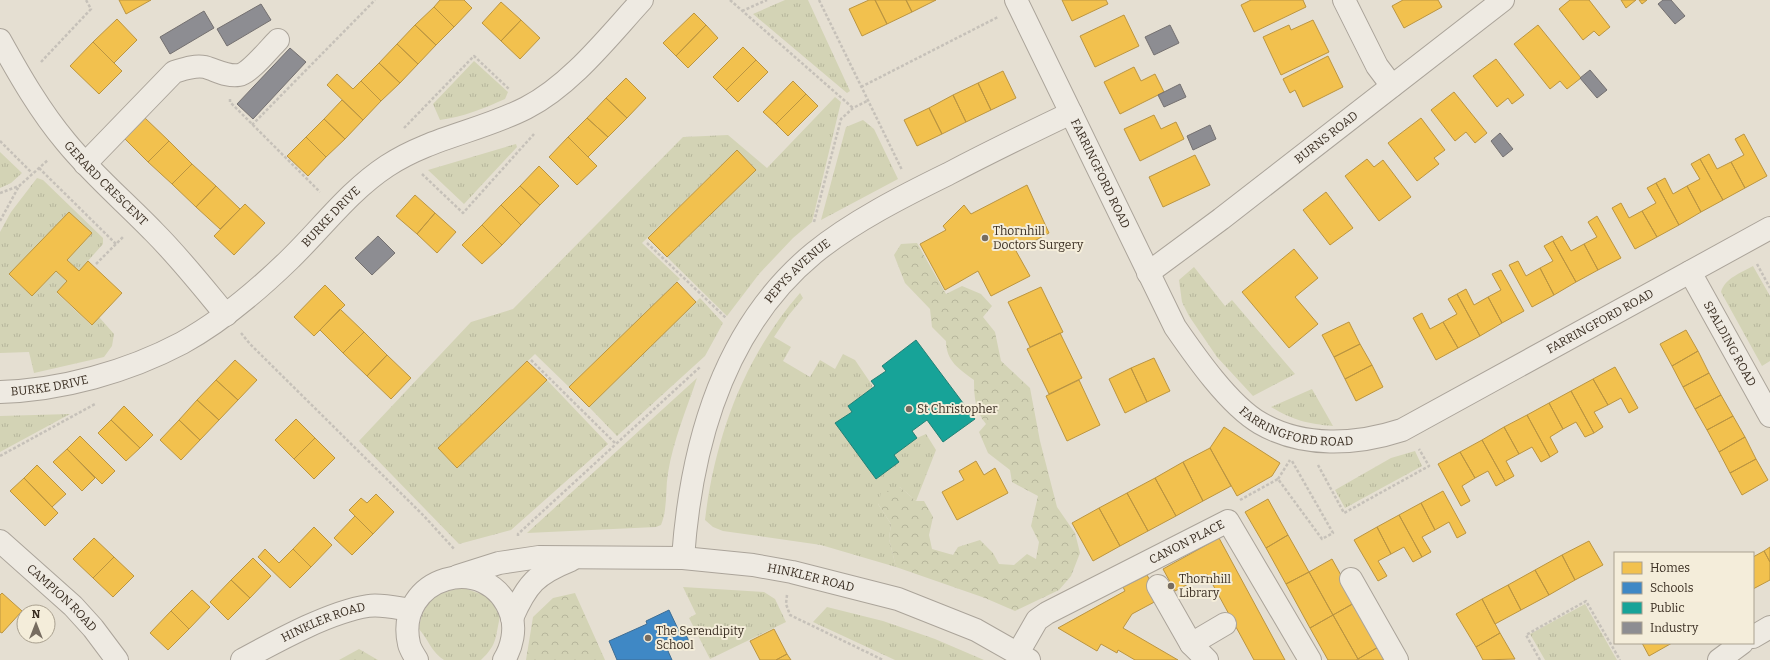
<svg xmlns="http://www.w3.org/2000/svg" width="1770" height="660" font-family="Bitter,serif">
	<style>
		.grass { fill: url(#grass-tufts) }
		.forest { fill: url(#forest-crowns) }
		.homes { fill: #f2c14e; stroke: #bb9541 }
		.schools { fill: #3f88c5; stroke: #3e6d94 }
		.public { fill: #17a398; stroke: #228075 }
		.industry { fill: #8d8d92; stroke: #747070 }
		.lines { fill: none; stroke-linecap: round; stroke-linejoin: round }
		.minor-casing { stroke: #aba49a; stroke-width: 24 }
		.path { stroke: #c6c1b9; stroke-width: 2.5; stroke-dasharray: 3 2; stroke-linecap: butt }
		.minor { stroke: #eeeae2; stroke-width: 22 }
		.poi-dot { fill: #766c60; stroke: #f4edda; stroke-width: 1.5 }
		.labels { text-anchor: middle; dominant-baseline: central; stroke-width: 4; stroke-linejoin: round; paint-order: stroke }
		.street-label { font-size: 12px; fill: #3a2e22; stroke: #f4edda }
		.poi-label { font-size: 12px; fill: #3a2e22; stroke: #f4edda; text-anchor: start }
	</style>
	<defs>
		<pattern id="grass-tufts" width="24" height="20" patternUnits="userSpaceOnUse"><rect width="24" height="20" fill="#d3d3b5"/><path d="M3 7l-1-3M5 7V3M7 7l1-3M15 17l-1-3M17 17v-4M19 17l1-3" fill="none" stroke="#b6b59b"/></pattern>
		<pattern id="forest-crowns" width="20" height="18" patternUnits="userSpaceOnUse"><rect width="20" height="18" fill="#d3d3b5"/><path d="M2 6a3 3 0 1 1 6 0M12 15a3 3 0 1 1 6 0" fill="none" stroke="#b6b59b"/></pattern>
	</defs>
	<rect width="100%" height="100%" fill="#e5dfd2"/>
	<!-- grass -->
	<path class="grass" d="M785,0H808L850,91L847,93L753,14Z
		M474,61L508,92L505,99C485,108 463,117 440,120L433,104Z
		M835,97L841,102L812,222L793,238L759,274L727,316L667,257L756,170L737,150L642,243L680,279L569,387L535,354L438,448L457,468L547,380L608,444L511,530L459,544L359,441L471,322L513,309L683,137L728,135L767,168Z
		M863,120L874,129L898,179L821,220L846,127Z
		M516,144L517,147L464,204L428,170Z
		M0,152L22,173L11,183L0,188Z
		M37,178L43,180L103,238V244L79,271L67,260L92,233L69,212L9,275L32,296L56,271L67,281L57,293L91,325L99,317L114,334L112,346L104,357L34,373L29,352L0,353V232L11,212Z
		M1753,266L1770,296V361L1762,366L1721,292C1725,278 1741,273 1753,266Z
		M1194,267L1225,306L1232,300L1295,374L1253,396L1217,357L1189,316L1182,302L1179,280Z
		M800,293L803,298L788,316L774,337L791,347L783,361L810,377L820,360L835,369L843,354L855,360L872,385V389L848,406L852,412L836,424L876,479L899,462L894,455L917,438L926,434L936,450L916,501L900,487L878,504L891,524L889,539L896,567L821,545L723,531L713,527L705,520C715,437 744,357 800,293Z
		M700,298L723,323L705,356L617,436L589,407Z
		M697,378C687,408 673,441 668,473C665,490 668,508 661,525L656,527L527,533Z
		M1312,389L1333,426C1308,424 1293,420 1271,407Z
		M70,414L0,452V416Z
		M1415,451L1422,466L1345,508L1335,490L1391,458Z
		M683,587L764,592L775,599L786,622L710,659L689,618L696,614Z
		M464,588L489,597L500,617C495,637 498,644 481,660H444C432,653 428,639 419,629C423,601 437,591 464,588Z
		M1585,604L1617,660H1545L1530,634Z
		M827,607L883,621L935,639L984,660H895L813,622Z"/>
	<!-- forest -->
	<path class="forest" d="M917,243L946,294L962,286L981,294L992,306L983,317L995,332L1001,361L1030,388L1040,441L1057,507L1075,533L1080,553L1071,576L1059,590L1015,611L985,598L896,567L889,539L891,524L878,504L881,493L900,487L916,501H924L933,517L929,535L932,549L953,555L958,547L980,540L993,553L999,564L1014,565L1027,554L1036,559L1039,542L1031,526L1038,496L1012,482L1010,470L988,453L979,432L986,424C975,411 974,396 974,380C959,369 946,361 946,341L932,327L930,309L905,283L894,255L901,244Z
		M575,593L605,660H526L533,617L553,598Z
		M359,649L378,660H339Z"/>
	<!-- homes -->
	<path class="homes" d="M119,0H151L126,14Z
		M440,0H464L472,8L454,27L434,7Z
		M869,0H875L887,24L862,36L849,9Z
		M875,0H906L912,12L887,24Z
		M906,0H936L912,12Z
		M1062,0H1106L1108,4L1072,21Z
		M1251,0H1303L1306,7L1254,32L1241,5Z
		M1403,0H1438L1442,7L1404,28L1392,6Z
		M1570,0H1589L1610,27L1599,36L1594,31L1583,40L1559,9Z
		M1621,0H1636L1626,8Z
		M1639,0H1647L1642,4Z
		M501,2L521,20L501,41L482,23Z
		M434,7L454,27L436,45L415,25Z
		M694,13L706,25L676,56L663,43Z
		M1124,15L1139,46L1095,67L1080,36Z
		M117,19L137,40L114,63L93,42Z
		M521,20L540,38L520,59L501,41Z
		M1313,20L1329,52L1281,75L1263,37L1289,25L1291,30Z
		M415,25L436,45L418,64L397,44Z
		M706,25L718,38L688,68L676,56Z
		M1538,25L1581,78L1567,89L1560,81L1550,89L1514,44Z
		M93,42L122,71L99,94L70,66Z
		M397,44L418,64L400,83L379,63Z
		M743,47L756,60L726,90L713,77Z
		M1328,56L1343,87L1303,107L1295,90L1290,93L1283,79Z
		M1496,59L1524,95L1512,104L1508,98L1497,107L1473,76Z
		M756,60L768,72L738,102L726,90Z
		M379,63L400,83L381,101L361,81Z
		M1134,67L1141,81L1155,74L1164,92L1120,114L1104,82Z
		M1003,71L1016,98L991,110L978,83Z
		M337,74L353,89L361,81L381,101L363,120L327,85Z
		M626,78L646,98L627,118L606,98Z
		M793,81L806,94L776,124L763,112Z
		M978,83L991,110L966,122L953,95Z
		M1454,92L1487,133L1475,143L1466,132L1455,141L1431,110Z
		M806,94L818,106L788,136L776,124Z
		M953,95L966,122L942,134L929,108Z
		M606,98L627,118L608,137L587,118Z
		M342,100L363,120L345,139L324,119Z
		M929,108L942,134L917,146L904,120Z
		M1154,115L1161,129L1176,122L1184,139L1140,161L1124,129Z
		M145,118L169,141L148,162L125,139Z
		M587,118L608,137L588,157L568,137Z
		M1421,118L1445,150L1434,158L1439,164L1417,181L1388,143Z
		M324,119L345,139L326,157L306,137Z
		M1744,134L1767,176L1745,188L1731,162L1744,155L1735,139Z
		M306,137L326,157L308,176L287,156Z
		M568,137L597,166L577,185L549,157Z
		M169,141L192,164L172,184L148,162Z
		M737,150L756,170L667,257L648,238Z
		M1709,154L1717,169L1731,162L1745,188L1723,200L1700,159Z
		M1195,155L1210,185L1163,207L1149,177Z
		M1367,159L1374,167L1383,160L1411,197L1379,221L1345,176Z
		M1700,159L1723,200L1701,212L1687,186L1700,179L1691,164Z
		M192,164L216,186L196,207L172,184Z
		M539,166L559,186L540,205L520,186Z
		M1665,178L1673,194L1687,186L1701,212L1679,225L1656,183Z
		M1656,183L1679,225L1657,237L1642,211L1656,203L1647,188Z
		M1027,185L1049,233L1016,251L1030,276L991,296L978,271L945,290L920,244L946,230L943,226L964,205L971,214Z
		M216,186L240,209L220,229L196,207Z
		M520,186L540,205L521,225L501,205Z
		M1326,192L1353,228L1330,245L1303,210Z
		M415,195L435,213L417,234L396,216Z
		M1621,203L1629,218L1642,211L1657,237L1635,249L1612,208Z
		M245,204L265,223L234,255L214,236Z
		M501,205L521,225L502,245L482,225Z
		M69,212L92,233L67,260L79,271L88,261L122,293L92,325L57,292L67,281L56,271L32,296L9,274Z
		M435,213L456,232L437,253L417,234Z
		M1597,216L1621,258L1598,270L1584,244L1597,237L1588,222Z
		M482,225L502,245L482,264L462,245Z
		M1562,236L1571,251L1584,244L1598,270L1576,282L1553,241Z
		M1553,241L1576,282L1554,295L1540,268L1553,261L1544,246Z
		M1294,249L1318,278L1295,297L1318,324L1289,348L1242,292Z
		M1518,261L1526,276L1540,268L1554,295L1532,307L1509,265Z
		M1501,270L1524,311L1502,323L1488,297L1501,290L1492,274Z
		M677,282L696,302L589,407L569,387Z
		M325,285L345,305L314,336L294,317Z
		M1041,287L1063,332L1030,347L1008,302Z
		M1466,289L1474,305L1488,297L1502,323L1480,336L1457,294Z
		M1457,294L1480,336L1458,348L1443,322L1457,314L1448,299Z
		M340,309L364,332L343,353L320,330Z
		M1422,313L1430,329L1443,322L1458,348L1436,360L1413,318Z
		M1349,322L1360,344L1334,357L1322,335Z
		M1686,330L1698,351L1672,366L1660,344Z
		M364,332L387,355L367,376L343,353Z
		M1060,333L1082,378L1049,394L1027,349Z
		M1360,344L1372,365L1345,379L1334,357Z
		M1698,351L1709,373L1683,387L1672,366Z
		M387,355L411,378L391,399L367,376Z
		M1154,358L1170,391L1147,402L1131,368Z
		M235,360L257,380L238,400L216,380Z
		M527,361L547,380L457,468L438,448Z
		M1372,365L1383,387L1356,401L1345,379Z
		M1615,367L1638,408L1629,413L1621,398L1608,405L1593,379Z
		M1131,368L1147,402L1125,413L1109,379Z
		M1709,373L1721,395L1695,409L1683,387Z
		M1593,379L1608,405L1594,412L1603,427L1594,433L1571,391Z
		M216,380L238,400L219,420L197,400Z
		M1079,380L1100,425L1067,441L1046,396Z
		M1571,391L1594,433L1585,437L1576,422L1563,429L1549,403Z
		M1721,395L1733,416L1707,430L1695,409Z
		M197,400L219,420L200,440L179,420Z
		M1549,403L1563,429L1550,437L1558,452L1550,457L1527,415Z
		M124,406L153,435L140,448L111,420Z
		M1527,415L1550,457L1541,462L1532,447L1519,454L1504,427Z
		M1733,416L1745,437L1719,452L1707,430Z
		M296,419L315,438L294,459L275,440Z
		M111,420L140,448L126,461L98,433Z
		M179,420L200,440L181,460L160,440Z
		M1224,427L1280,463L1272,476L1237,496L1210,448Z
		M1504,427L1519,454L1506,461L1514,476L1505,481L1482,440Z
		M80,436L115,471L102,484L67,449Z
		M1745,437L1756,459L1730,473L1719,452Z
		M315,438L335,458L314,479L294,459Z
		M1482,440L1505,481L1496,486L1488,471L1475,478L1460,452Z
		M1210,448L1231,486L1203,501L1183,462Z
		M67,449L95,478L82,491L53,462Z
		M1460,452L1475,478L1462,486L1470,501L1461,506L1438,464Z
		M1756,459L1768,480L1742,495L1730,473Z
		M976,461L984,475L995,468L1008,493L957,520L942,492L964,480L959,471Z
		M1183,462L1203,501L1176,516L1155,478Z
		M37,465L66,494L52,507L24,478Z
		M24,478L58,513L45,526L10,491Z
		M1155,478L1176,516L1148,531L1127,493Z
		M1443,491L1466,533L1457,538L1449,522L1435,530L1421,503Z
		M1127,493L1148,531L1120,546L1099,508Z
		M376,494L394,512L373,534L349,510L361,498L367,503Z
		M1268,499L1288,535L1266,548L1245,512Z
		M1421,503L1435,530L1422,537L1431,552L1422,557L1399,515Z
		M1099,508L1120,546L1093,561L1072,523Z
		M1399,515L1422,557L1413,562L1404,547L1391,554L1377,527Z
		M355,516L373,534L352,555L334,538Z
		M314,527L332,545L311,567L293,549Z
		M1377,527L1391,554L1378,561L1387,576L1378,581L1354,540Z
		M1288,535L1309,572L1286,584L1266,548Z
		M94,538L114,557L93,578L73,559Z
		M1219,538L1285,660H1254L1207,574L1175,591L1163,569Z
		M1589,541L1603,565L1575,580L1562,555Z
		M1770,547V562L1764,551Z
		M265,549L279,563L293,549L311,567L290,588L258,557Z
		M1764,551L1770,562V580L1753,589V557Z
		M1562,555L1575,580L1549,595L1535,570Z
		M114,557L134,576L113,597L93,578Z
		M253,558L271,576L250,598L231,580Z
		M1332,559L1356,602L1333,615L1309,572Z
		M1535,570L1549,595L1521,610L1508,585Z
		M1309,572L1333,615L1310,628L1286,584Z
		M1147,575L1160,599L1132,614L1123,628L1178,660H1135L1118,650L1117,653L1101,644L1097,651L1058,628L1125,591L1123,587Z
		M231,580L250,598L228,620L210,602Z
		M1508,585L1521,610L1495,624L1482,599Z
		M192,590L210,607L189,629L171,611Z
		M2,593L22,611L2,633L0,632V595Z
		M1482,599L1500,633L1476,647L1456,614Z
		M1356,602L1380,646L1358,659L1333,615Z
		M171,611L189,629L168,650L150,633Z
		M1333,615L1358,659L1356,660H1328L1310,628Z
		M774,629L787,654L776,660H760L750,641Z
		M1500,633L1515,659L1483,660L1476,647Z
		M1642,643H1672L1649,656Z
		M1380,646L1388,660H1358V659Z
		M787,654L791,660H776Z"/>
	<!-- schools -->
	<path class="schools" d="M669,610L678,629L682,627L689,641L668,651L672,660H617L609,641L647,624L646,621Z"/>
	<!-- public -->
	<path class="public" d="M916,340L975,419L943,442L927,420L912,431L917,438L894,455L899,462L876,479L835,423L852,412L848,406L875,386L871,381L886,371L882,366Z"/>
	<!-- industry -->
	<path class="industry" d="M1663,0H1671L1685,16L1675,24L1658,4Z
		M261,4L271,20L227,46L217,29Z
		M204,11L214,28L170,54L160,37Z
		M1170,25L1179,43L1154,55L1145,37Z
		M290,48L306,62L253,119L237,104Z
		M1590,70L1607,90L1597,98L1580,78Z
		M1180,84L1186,97L1164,107L1158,95Z
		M1210,125L1216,139L1193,150L1187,136Z
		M1500,133L1513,149L1503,157L1491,141Z
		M378,236L395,253L372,275L355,258Z"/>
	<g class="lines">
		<!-- minor casing -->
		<g class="minor-casing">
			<g id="minor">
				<path id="s1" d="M1016,0L1175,327C1195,356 1229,405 1260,423C1303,448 1356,445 1402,430L1770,228"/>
				<path d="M1344,0L1377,66L1392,86"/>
				<path id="s2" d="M0,40C20,76 40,111 66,142C93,175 125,202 154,232C180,258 202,286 226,315"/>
				<path d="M85,164L174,72C184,69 194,65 205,67C216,70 227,77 239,75C250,73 269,49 278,40"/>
				<path id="s3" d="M1690,272L1770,416"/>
				<path id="s4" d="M1148,273L1221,219L1503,0"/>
				<path id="s5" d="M0,392C62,390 127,372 182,343C222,321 257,291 289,260C322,228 349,191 387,166C429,138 481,131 526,108C571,85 608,37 642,0"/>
				<path id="s6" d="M0,541L73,606L93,628L117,660"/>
				<path id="s7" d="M683,558C691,445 723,328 814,253C852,222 903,196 948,174C988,153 1029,133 1071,113"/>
				<path id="s8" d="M458,576L499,563L539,557L683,558L753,565L792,572L898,599L976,630L1029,660"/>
				<path d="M1351,579L1397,660"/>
				<path d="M1158,586L1191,644L1207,660"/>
				<path d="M512,618C527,584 536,574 571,560"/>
				<path d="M1753,637L1770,627"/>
				<path d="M1191,644L1225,624"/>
				<path id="s9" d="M1018,653L1037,620L1047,613L1228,521L1310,660"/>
				<path id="s10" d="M242,660C277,641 329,612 368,606C382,604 397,608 411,610"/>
				<path d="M417,660C414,655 410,649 409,644C394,577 488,549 511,614C516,629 512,647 504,660"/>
				<path d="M1719,660L1742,643"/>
			</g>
		</g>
		<!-- path -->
		<path class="path" d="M730,0L853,108
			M819,0L902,170
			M742,11L767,0
			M41,62L91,9L86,0
			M861,87L998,17
			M230,99V102L320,192
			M252,125L375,0
			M404,128L474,56L509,89
			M0,141L32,173
			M39,168L116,244
			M422,174L463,213L534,134
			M0,193L19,186L48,160
			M0,221L19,186
			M814,222L841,119L853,108L867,101
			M647,243L726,318
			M96,264L124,236
			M1757,264L1770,288
			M241,333L250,344L424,516L455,550
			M531,360L616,444L700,367
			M0,456L95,404
			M1318,465L1344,513L1429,466L1419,449
			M1278,479L1290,460
			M1240,500L1278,479L1322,539L1333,533L1292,461
			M518,536V534L616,444
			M787,595L786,604L790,615L883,660
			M1540,660L1526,635L1586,601L1620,660"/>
		<!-- minor -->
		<use href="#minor" class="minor"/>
	</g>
	<!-- markers -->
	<g class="poi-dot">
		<circle cx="985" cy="238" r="4"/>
		<circle cx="909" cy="409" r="4"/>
		<circle cx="1171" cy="586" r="4"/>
		<circle cx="648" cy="638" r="4"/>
	</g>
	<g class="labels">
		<!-- street labels -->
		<g class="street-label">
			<text stroke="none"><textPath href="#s4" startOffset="224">BURNS ROAD</textPath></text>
			<text stroke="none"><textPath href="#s1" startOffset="193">FARRINGFORD ROAD</textPath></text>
			<text stroke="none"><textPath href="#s2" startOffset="179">GERARD CRESCENT</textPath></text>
			<text stroke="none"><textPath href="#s5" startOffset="386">BURKE DRIVE</textPath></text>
			<text stroke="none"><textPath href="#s7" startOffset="317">PEPYS AVENUE</textPath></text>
			<text stroke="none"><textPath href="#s1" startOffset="865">FARRINGFORD ROAD</textPath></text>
			<text stroke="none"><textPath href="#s3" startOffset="82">SPALDING ROAD</textPath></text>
			<text stroke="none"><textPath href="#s5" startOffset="50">BURKE DRIVE</textPath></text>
			<text stroke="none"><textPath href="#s1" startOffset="529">FARRINGFORD ROAD</textPath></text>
			<text stroke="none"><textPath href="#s9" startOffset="207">CANON PLACE</textPath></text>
			<text stroke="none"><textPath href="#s8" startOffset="357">HINKLER ROAD</textPath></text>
			<text stroke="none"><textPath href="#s6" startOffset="84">CAMPION ROAD</textPath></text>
			<text stroke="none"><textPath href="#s10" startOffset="90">HINKLER ROAD</textPath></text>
		</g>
		<!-- poi labels -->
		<g class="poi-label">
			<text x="993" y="231">Thornhill<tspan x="993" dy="14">Doctors Surgery</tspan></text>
			<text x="917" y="409">St Christopher</text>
			<text x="1179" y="579">Thornhill<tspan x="1179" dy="14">Library</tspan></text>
			<text x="656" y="631">The Serendipity<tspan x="656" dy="14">School</tspan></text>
		</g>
	</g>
	<!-- legend -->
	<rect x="1614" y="552" width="140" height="92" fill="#f4edda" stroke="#aaa190"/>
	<rect x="1622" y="562" width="20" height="12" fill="#f2c14e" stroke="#aaa190"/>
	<text x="1650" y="572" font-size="12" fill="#3a2e22">Homes</text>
	<rect x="1622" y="582" width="20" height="12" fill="#3f88c5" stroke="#aaa190"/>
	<text x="1650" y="592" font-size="12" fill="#3a2e22">Schools</text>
	<rect x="1622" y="602" width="20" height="12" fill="#17a398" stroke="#aaa190"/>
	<text x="1650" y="612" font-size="12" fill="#3a2e22">Public</text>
	<rect x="1622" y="622" width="20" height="12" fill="#8d8d92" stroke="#aaa190"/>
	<text x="1650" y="632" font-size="12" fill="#3a2e22">Industry</text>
	<!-- north arrow -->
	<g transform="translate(36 624)"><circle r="19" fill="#f4edda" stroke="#aaa190"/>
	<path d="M0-3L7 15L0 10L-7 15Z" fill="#766c60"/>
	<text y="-6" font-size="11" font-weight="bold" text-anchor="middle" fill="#3a2e22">N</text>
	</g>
</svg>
